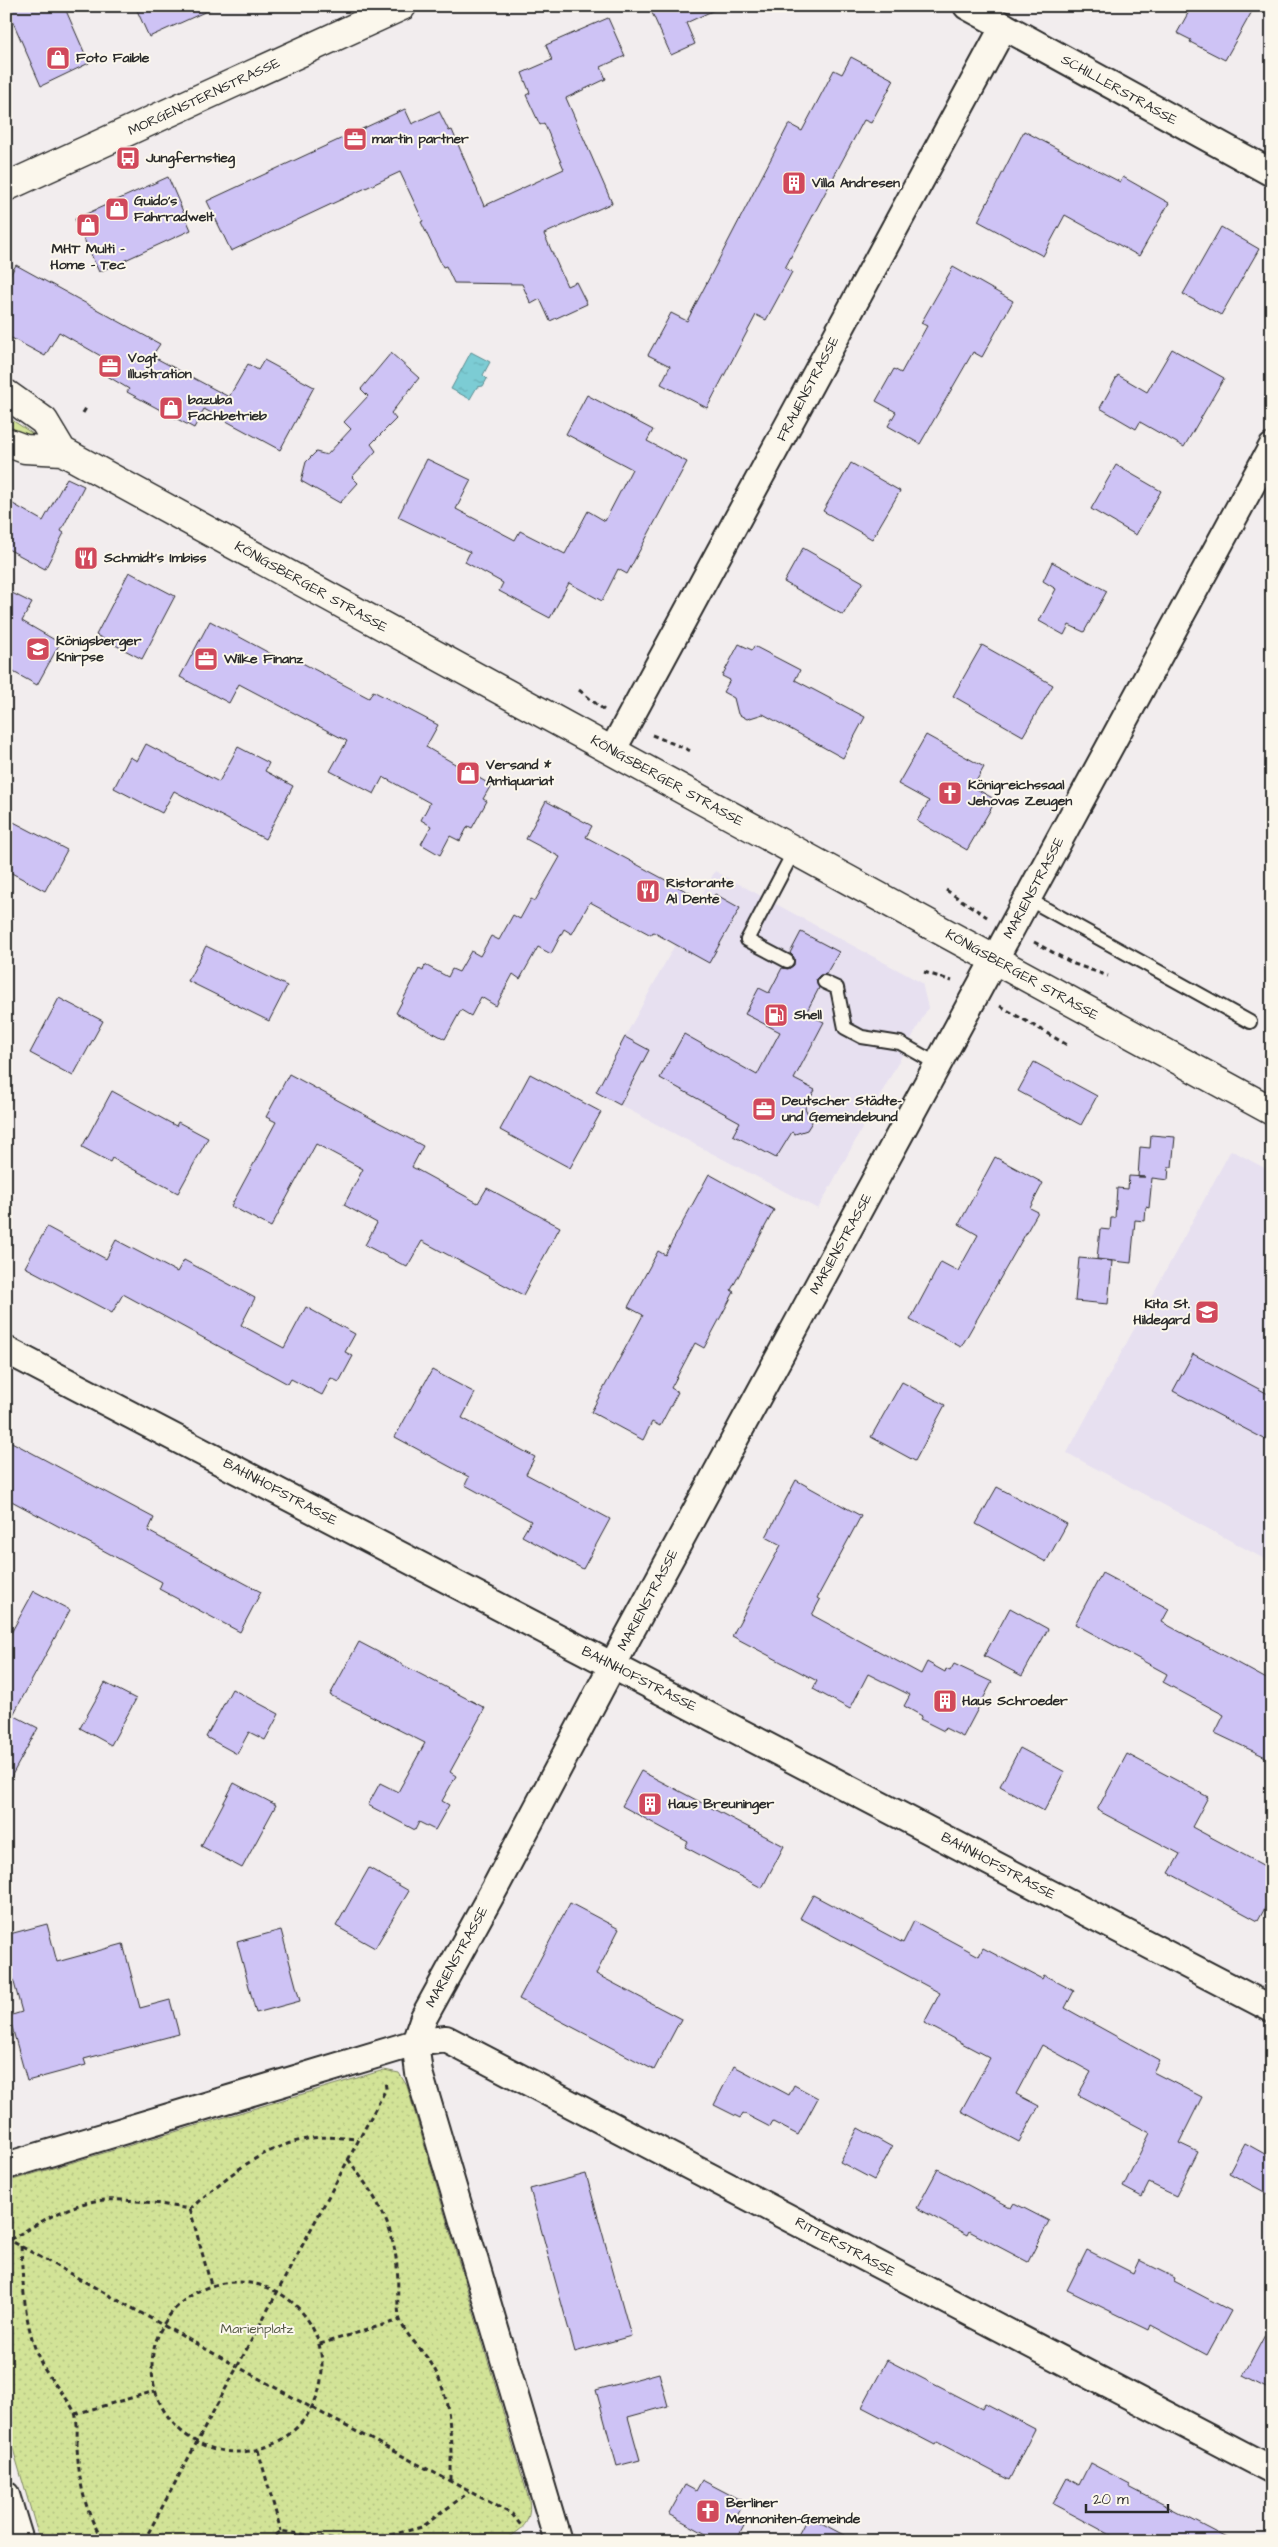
<svg xmlns="http://www.w3.org/2000/svg" width="1278" height="2547" font-family="'Architects Daughter',sans-serif">
	<style>
		.built { fill: #e7e0f0 }
		.grass { fill: url(#grass-tufts); stroke: #7e8761 }
		.park { fill: url(#park-dots); stroke: #7e8761 }
		.water { fill: url(#water-ripples); stroke: #5b8c90 }
		.building { fill: #cec3f5; stroke: #2b2b2b }
		.lines { fill: none; stroke-linecap: round; stroke-linejoin: round }
		.service-casing { stroke: #2b2b2b; stroke-width: 16 }
		.minor-casing { stroke: #2b2b2b; stroke-width: 30 }
		.secondary-casing { stroke: #2b2b2b; stroke-width: 31 }
		.path { stroke: #2b2b2b; stroke-width: 3; stroke-dasharray: 5 4; stroke-linecap: butt }
		.service { stroke: #fbf7ec; stroke-width: 12 }
		.minor { stroke: #fbf7ec; stroke-width: 26 }
		.secondary { stroke: #fbf7ec; stroke-width: 28 }
		.labels { text-anchor: middle; dominant-baseline: central; stroke-width: 4; stroke-linejoin: round; paint-order: stroke }
		.poi-label { font-size: 14px; font-weight: bold; fill: #2b2b2b; stroke: #fbf7ec; text-anchor: start }
		.street-label { font-size: 14px; fill: #2b2b2b; stroke: #fbf7ec }
		.park-label { font-size: 14px; fill: #555946; stroke: #fbf7ec }
	</style>
	<defs>
		<pattern id="grass-tufts" width="24" height="20" patternUnits="userSpaceOnUse" patternTransform="scale(1.25)"><rect width="24" height="20" fill="#d2e397"/><path d="M3 7l-1-3M5 7V3M7 7l1-3M15 17l-1-3M17 17v-4M19 17l1-3" fill="none" stroke="#b4c382"/></pattern>
		<pattern id="park-dots" width="8" height="8" patternUnits="userSpaceOnUse" patternTransform="scale(1.25)"><rect width="8" height="8" fill="#d2e397"/><path d="M2 2h.1M6 6h.1" fill="none" stroke="#b4c382" stroke-width="1.8" stroke-linecap="round"/></pattern>
		<pattern id="water-ripples" width="26" height="14" patternUnits="userSpaceOnUse" patternTransform="scale(1.25)"><rect width="26" height="14" fill="#7bccd4"/><path d="M2 4q2-2 4 0t4 0M15 11q2-2 4 0t4 0" fill="none" stroke="#6aafb6"/></pattern>
	</defs>
	<rect width="100%" height="100%" fill="#f2edee"/>
	<filter id="ink" filterUnits="userSpaceOnUse"><feTurbulence type="fractalNoise" baseFrequency=".02" numOctaves="2"/><feDisplacementMap in="SourceGraphic" scale="10" xChannelSelector="R" yChannelSelector="G"/><feConvolveMatrix kernelMatrix="1 2 1 2 8 2 1 2 1" color-interpolation-filters="sRGB"/></filter>
	<g filter="url(#ink)">
		<!-- built -->
		<path class="built" d="M715,871L922,983L928,1008L818,1209L595,1092Z
			M1231,1150L1272,1172V1563L1067,1453Z"/>
		<!-- grass -->
		<path class="grass" d="M6,416L36,436L34,440L6,426Z"/>
		<!-- park -->
		<path class="park" d="M384,2070L399,2073L407,2086L529,2500C533,2524 519,2534 497,2541H40L6,2425V2182Z"/>
		<!-- water -->
		<path class="water" d="M471,352L490,362L483,375L487,379L483,386L477,387L470,399L451,389Z"/>
		<!-- building -->
		<path class="building" d="M6,6H64L89,63L41,86Z
			M135,6H218L149,37Z
			M649,6H723L686,23L695,44L671,55Z
			M1192,6H1255L1225,60L1190,42L1191,40L1177,33Z
			M608,18L625,56L601,67L606,79L566,98L612,203L544,234L567,286L576,282L587,304L550,321L540,299L531,304L522,284L454,283L446,266L443,267L421,222L423,221L400,172L231,251L207,201L405,109L412,124L439,111L449,131L452,130L484,206L564,169L544,123L540,125L526,95L530,93L522,73L552,60L546,45Z
			M851,57L894,80L871,123L864,120L785,268L792,272L766,320L756,315L707,408L661,384L670,366L648,355L671,313L687,321L789,124L802,131L834,70L842,74Z
			M1024,131L1120,182L1123,177L1169,203L1139,256L1065,215L1043,256L978,221Z
			M168,177L191,230L99,272L75,219Z
			M1221,227L1259,249L1221,315L1183,294Z
			M16,265L160,344L152,356L229,397L248,364L258,370L264,360L314,387L280,450L204,409L194,428L127,392L129,389L99,371L106,359L59,332L45,356L6,335V282Z
			M953,267L1013,301L982,357L973,352L920,444L888,426L896,412L876,401L894,369L901,373L927,326L921,323Z
			M1172,349L1224,378L1184,447L1140,422L1136,429L1100,408L1118,375L1147,392Z
			M391,353L419,378L391,413L396,419L371,444L376,451L352,477L358,483L340,503L301,481L306,462L316,452L327,455L351,429L344,422L368,396L361,389Z
			M587,395L653,430L647,441L687,462L627,574L618,569L602,601L569,583L550,618L499,591L503,583L465,562L470,552L398,517L427,459L471,480L456,509L515,540L520,531L565,554L588,511L605,521L632,469L566,434Z
			M851,463L900,491L872,539L823,511Z
			M1116,465L1161,491L1136,535L1091,509Z
			M67,478L84,486L61,531L64,533L45,569L6,548V500L43,521Z
			M803,548L863,582L843,615L784,582Z
			M1052,562L1107,591L1084,632L1069,625L1064,635L1039,621L1056,589L1043,581Z
			M129,572L175,596L142,659L96,635Z
			M6,590L32,603L22,621L60,643L37,685L6,668Z
			M210,621L286,662L289,656L369,698L373,691L438,725L426,747L491,785L483,799L487,801L472,828L468,826L460,841L450,836L440,855L421,844L431,826L421,820L430,803L383,777L374,794L330,771L347,741L239,684L229,703L180,677Z
			M739,644L752,650L754,646L800,670L795,680L865,717L843,758L763,714L747,719L738,714L734,698L723,692L730,680L722,676Z
			M982,645L1053,685L1023,736L953,696Z
			M926,735L984,767L973,787L996,800L967,850L917,821L929,801L898,784Z
			M146,744L219,782L238,747L269,763L265,771L293,786L265,839L174,791L162,813L114,788L130,757L137,761Z
			M546,801L592,826L586,837L710,904L715,894L740,908L709,963L653,932L651,935L590,902L572,934L564,929L551,954L538,947L520,979L513,974L496,1006L481,997L471,1016L461,1010L445,1039L396,1013L419,969L423,971L425,965L448,977L452,969L459,972L471,951L480,956L491,936L499,940L513,915L520,919L531,899L535,901L560,857L526,839Z
			M6,818L67,850L45,891L6,870Z
			M801,932L839,952L826,974L820,975L816,979L819,988L806,1013L824,1022L794,1079L815,1090L805,1108L812,1122L807,1130L795,1134L792,1132L776,1158L733,1135L740,1122L660,1078L684,1034L757,1075L780,1032L745,1014L759,988L769,993L782,968L788,969L794,965V957L790,953Z
			M206,946L287,986L269,1021L188,981Z
			M59,998L103,1021L73,1076L30,1053Z
			M625,1037L649,1050L620,1105L596,1092Z
			M1034,1062L1097,1096L1081,1125L1018,1091Z
			M289,1074L423,1146L412,1167L478,1203L487,1188L560,1227L523,1295L422,1241L407,1267L365,1245L377,1223L344,1205L363,1169L316,1144L271,1227L231,1206L276,1122L266,1117Z
			M530,1074L601,1112L570,1168L500,1130Z
			M112,1091L176,1126L178,1122L208,1138L178,1193L112,1158L110,1162L82,1147Z
			M1151,1135L1175,1137L1172,1167H1169L1168,1180L1152,1178L1149,1208L1146,1207L1145,1221L1135,1220L1131,1263L1097,1259L1100,1229L1110,1230L1111,1218H1115L1117,1188L1128,1189L1129,1176L1145,1177H1138L1140,1147L1150,1148Z
			M995,1157L1043,1183L1030,1208L1038,1212L961,1347L910,1320L941,1262L958,1271L978,1235L959,1224Z
			M709,1174L774,1210L731,1290L734,1292L704,1348L695,1343L671,1388L678,1392L660,1426L652,1422L643,1440L591,1412L643,1315L628,1307L658,1251L665,1255Z
			M47,1227L106,1259L116,1240L177,1272L184,1260L255,1298L241,1325L284,1348L306,1307L355,1334L345,1352L353,1356L339,1382L331,1378L322,1395L291,1379L288,1384L123,1294L112,1313L25,1267Z
			M1079,1258L1112,1261L1108,1304L1075,1301Z
			M1193,1354L1272,1396V1443L1173,1391Z
			M432,1370L475,1393L462,1418L535,1457L526,1474L610,1519L583,1569L522,1536L531,1521L465,1485L469,1477L395,1437Z
			M902,1382L945,1405L915,1461L871,1437Z
			M6,1439L154,1518L148,1531L261,1592L240,1632L159,1589L162,1582L6,1498Z
			M796,1480L861,1516L817,1598L820,1600L812,1615L921,1674L927,1662L945,1672L946,1669L950,1671L954,1664L992,1682L963,1737L945,1728L944,1731L920,1719L922,1716L904,1706L910,1695L868,1674L850,1709L813,1689L817,1681L732,1636L781,1545L766,1537Z
			M997,1487L1067,1524L1046,1562L976,1524Z
			M1102,1573L1169,1609L1162,1622L1272,1682V1760L1215,1733L1224,1715L1163,1682L1167,1674L1075,1624Z
			M34,1591L70,1610L13,1715L38,1728L6,1786V1642Z
			M1010,1608L1048,1629L1022,1676L984,1656Z
			M359,1642L485,1708L450,1772L456,1776L442,1801L449,1805L435,1830L419,1822L415,1830L368,1805L380,1783L398,1792L425,1743L330,1695Z
			M105,1683L136,1699L111,1745L80,1728Z
			M232,1689L279,1714L265,1740L249,1732L237,1754L206,1737Z
			M1020,1748L1065,1772L1044,1811L1000,1786Z
			M1127,1754L1208,1797L1192,1827L1272,1870V1895L1258,1921L1169,1873L1180,1854L1097,1810Z
			M641,1771L784,1846L762,1888L685,1847L688,1842L622,1806Z
			M234,1783L276,1805L242,1868L201,1846Z
			M369,1868L409,1891L375,1948L336,1926Z
			M813,1895L903,1943L914,1921L979,1956L983,1948L1042,1979L1044,1975L1074,1991L1065,2008L1159,2060L1153,2072L1202,2097L1179,2143L1198,2152L1176,2196L1149,2183L1142,2197L1123,2187L1150,2133L1078,2095L1091,2072L1042,2045L1016,2094L1039,2106L1019,2142L961,2111L990,2058L924,2023L940,1993L800,1918Z
			M570,1903L619,1929L596,1974L681,2019L654,2070L519,1999Z
			M47,1924L57,1962L123,1944L140,2008L170,2000L179,2034L84,2059L86,2065L27,2081L9,2016L22,2012L6,1953V1935Z
			M281,1930L300,2001L256,2013L237,1942Z
			M734,2066L789,2095L794,2085L818,2098L798,2135L773,2122L770,2127L743,2113L740,2118L714,2105Z
			M858,2128L892,2147L874,2180L840,2162Z
			M1245,2143L1272,2158V2196L1229,2173Z
			M938,2169L1011,2208L1014,2203L1049,2221L1028,2262L969,2231L967,2235L917,2208Z
			M586,2174L631,2336L575,2352L530,2189Z
			M1087,2250L1133,2273L1139,2260L1175,2278L1174,2281L1231,2311L1207,2355L1151,2325L1149,2330L1067,2290Z
			M1272,2322V2391L1243,2376Z
			M887,2360L982,2409L985,2403L1035,2429L1009,2480L937,2442L935,2445L862,2407Z
			M659,2373L668,2406L628,2417L640,2460L617,2466L596,2390Z
			M1090,2463L1130,2484L1129,2487L1233,2541H1122L1053,2504L1067,2478L1079,2485Z
			M702,2480L744,2502L737,2515L747,2520L736,2541H719L669,2514L685,2485L696,2491Z
			M808,2516L855,2541H795Z"/>
		<g class="lines">
			<!-- service casing -->
			<g class="service-casing">
				<path id="service" d="M1028,899L1250,1022
					M787,961L747,940L794,851
					M824,982L837,988L845,1028L862,1037L900,1043L939,1065"/>
			</g>
			<!-- minor casing -->
			<g class="minor-casing">
				<path id="minor" d="M967,6L1272,173
					M1272,447L626,1640L496,1886L424,2017L415,2043L446,2039L1272,2470
					M612,751L1004,26
					M6,1350L1272,2009
					M6,2166L415,2043L419,2073L558,2541
					M6,2495L20,2541"/>
			</g>
			<!-- secondary casing -->
			<g class="secondary-casing">
				<path id="secondary" d="M6,187L402,6
					M6,394L44,421L62,451
					M6,442L25,449L62,451L1272,1111"/>
			</g>
			<!-- path -->
			<path class="path" d="M83,413L86,408
				M579,690L604,710
				M652,735L691,751
				M946,890L987,917
				M1034,942L1074,964L1108,976
				M924,972L952,981
				M1000,1006L1069,1046
				M348,2159C374,2195 393,2221 397,2267C399,2282 396,2306 400,2320C404,2333 423,2351 431,2363C453,2399 451,2441 451,2481
				M190,2209L211,2285
				M6,2238L312,2408L512,2514L523,2528
				M10,2240C33,2226 56,2212 82,2204C112,2194 159,2204 190,2209C226,2177 262,2146 312,2138C326,2136 343,2138 358,2139
				M21,2246C23,2288 24,2327 42,2365C51,2382 67,2396 75,2413C78,2422 77,2437 77,2447C79,2480 84,2513 104,2541
				M152 2367a85 85 0 1 1 170 0a85 85 0 1 1-170 0Z
				M320,2344L400,2320
				M75,2414L155,2391
				M258,2450L281,2531
				M144,2541L386,2089L385,2080
				M269,2541L281,2531L337,2540L375,2539L422,2527L469,2492"/>
			<!-- service -->
			<use href="#service" class="service"/>
			<!-- minor -->
			<use href="#minor" class="minor"/>
			<!-- secondary -->
			<use href="#secondary" class="secondary"/>
		</g>
	</g>
	<!-- icons -->
	<defs>
		<g id="shop-square" transform="scale(1.25)"><rect x="-9" y="-9" width="18" height="18" rx="4" fill="#d1495b" stroke="#fbf7ec"/><path d="M-5-2.5h2.3a2.7 3.5 0 0 1 5.4 0H5L5.5 6h-11ZM-1.5-2.5h3a1.5 2.3 0 0 0-3 0Z" fill="#fff"/></g>
		<g id="office-square" transform="scale(1.25)"><rect x="-9" y="-9" width="18" height="18" rx="4" fill="#d1495b" stroke="#fbf7ec"/><path d="M-6-3h4V-5.5h4V-3h4V5H-6ZM-1-4.5V-3h2v-1.5ZM-6 0V1H6V0Z" fill="#fff"/></g>
		<g id="bus-square" transform="scale(1.25)"><rect x="-9" y="-9" width="18" height="18" rx="4" fill="#d1495b" stroke="#fbf7ec"/><path d="M-5-6H5V4H4V6H2V4H-2V6H-4V4H-5ZM-3.5-4V0h7V-4ZM-3.5 1.2v1.5H-2V1.2ZM2 1.2v1.5H3.5V1.2Z" fill="#fff"/></g>
		<g id="building-square" transform="scale(1.25)"><rect x="-9" y="-9" width="18" height="18" rx="4" fill="#d1495b" stroke="#fbf7ec"/><path d="M-4-6H4V6H1V3H-1V6H-4ZM-2.5-4.3h1.7v1.8h-1.7ZM.8-4.3h1.7v1.8H.8ZM-2.5-1h1.7V.8h-1.7ZM.8-1h1.7V.8H.8Z" fill="#fff"/></g>
		<g id="restaurant-square" transform="scale(1.25)"><rect x="-9" y="-9" width="18" height="18" rx="4" fill="#d1495b" stroke="#fbf7ec"/><path d="M-5-6h1v4h1v-4h1v4h1v-4h1v5L-1.5 .5V6h-2V.5L-5-1ZM5-6V6H3V1.5H1.5Q1.5-4 5-6Z" fill="#fff"/></g>
		<g id="school-square" transform="scale(1.25)"><rect x="-9" y="-9" width="18" height="18" rx="4" fill="#d1495b" stroke="#fbf7ec"/><path d="M0-5L7-2L0 1L-7-2ZM-4 1L0 2.5L4 1V4Q0 6-4 4Z" fill="#fff"/></g>
		<g id="church-square" transform="scale(1.25)"><rect x="-9" y="-9" width="18" height="18" rx="4" fill="#d1495b" stroke="#fbf7ec"/><path d="M-1.2-6h2.4v3.5h3.3v2.4h-3.3V6h-2.4V-.1h-3.3v-2.4h3.3Z" fill="#fff"/></g>
		<g id="fuel-square" transform="scale(1.25)"><rect x="-9" y="-9" width="18" height="18" rx="4" fill="#d1495b" stroke="#fbf7ec"/><path d="M-5.5-6h7V0h2V4h1.3V-2.5L3-4.5l.8-.8L6-3V5H2.5V1h-1V6h-7ZM-4.2-4.7v3.2H.2V-4.7Z" fill="#fff"/></g>
	</defs>
	<g fill-rule="evenodd">
		<use href="#shop-square" x="58" y="58"/>
		<use href="#office-square" x="355" y="139"/>
		<use href="#bus-square" x="128" y="158"/>
		<use href="#building-square" x="794" y="183"/>
		<use href="#shop-square" x="117" y="209"/>
		<use href="#shop-square" x="88" y="225"/>
		<use href="#office-square" x="110" y="366"/>
		<use href="#shop-square" x="171" y="408"/>
		<use href="#restaurant-square" x="86" y="558"/>
		<use href="#school-square" x="38" y="649"/>
		<use href="#office-square" x="206" y="659"/>
		<use href="#shop-square" x="468" y="773"/>
		<use href="#church-square" x="950" y="793"/>
		<use href="#restaurant-square" x="648" y="891"/>
		<use href="#fuel-square" x="776" y="1015"/>
		<use href="#office-square" x="764" y="1109"/>
		<use href="#school-square" x="1207" y="1312"/>
		<use href="#building-square" x="945" y="1701"/>
		<use href="#building-square" x="650" y="1804"/>
		<use href="#church-square" x="708" y="2511"/>
	</g>
	<g class="labels">
		<!-- poi labels -->
		<g class="poi-label">
			<text x="76" y="58">Foto Faible</text>
			<text x="372" y="139">martin partner</text>
			<text x="146" y="158">Jungfernstieg</text>
			<text x="812" y="183">Villa Andresen</text>
			<text x="134" y="201">Guido's<tspan x="134" dy="16">Fahrradwelt</tspan></text>
			<text x="88" y="249" text-anchor="middle">MHT Multi -<tspan x="88" dy="16">Home - Tec</tspan></text>
			<text x="128" y="358">Vogt<tspan x="128" dy="16">Illustration</tspan></text>
			<text x="188" y="400">bazuba<tspan x="188" dy="16">Fachbetrieb</tspan></text>
			<text x="104" y="558">Schmidt's Imbiss</text>
			<text x="56" y="641">Königsberger<tspan x="56" dy="16">Knirpse</tspan></text>
			<text x="224" y="659">Wilke Finanz</text>
			<text x="486" y="765">Versand *<tspan x="486" dy="16">Antiquariat</tspan></text>
			<text x="968" y="785">Königreichssaal<tspan x="968" dy="16">Jehovas Zeugen</tspan></text>
			<text x="666" y="883">Ristorante<tspan x="666" dy="16">Al Dente</tspan></text>
			<text x="794" y="1015">Shell</text>
			<text x="782" y="1101">Deutscher Städte-<tspan x="782" dy="16">und Gemeindebund</tspan></text>
			<text x="1190" y="1304" text-anchor="end">Kita St.<tspan x="1190" dy="16">Hildegard</tspan></text>
			<text x="962" y="1701">Haus Schroeder</text>
			<text x="668" y="1804">Haus Breuninger</text>
			<text x="726" y="2503">Berliner<tspan x="726" dy="16">Mennoniten-Gemeinde</tspan></text>
		</g>
		<!-- street labels -->
		<g class="street-label">
			<text transform="translate(1119 90) rotate(29)">SCHILLERSTRASSE</text>
			<text transform="translate(204 97) rotate(-25)">MORGENSTERNSTRASSE</text>
			<text transform="translate(808 389) rotate(-62)">FRAUENSTRASSE</text>
			<text transform="translate(311 587) rotate(29)">KÖNIGSBERGER STRASSE</text>
			<text transform="translate(667 781) rotate(29)">KÖNIGSBERGER STRASSE</text>
			<text transform="translate(1034 888) rotate(-62)">MARIENSTRASSE</text>
			<text transform="translate(1022 975) rotate(29)">KÖNIGSBERGER STRASSE</text>
			<text transform="translate(841 1244) rotate(-61)">MARIENSTRASSE</text>
			<text transform="translate(280 1492) rotate(28)">BAHNHOFSTRASSE</text>
			<text transform="translate(648 1600) rotate(-62)">MARIENSTRASSE</text>
			<text transform="translate(639 1679) rotate(27)">BAHNHOFSTRASSE</text>
			<text transform="translate(998 1866) rotate(28)">BAHNHOFSTRASSE</text>
			<text transform="translate(457 1957) rotate(-61)">MARIENSTRASSE</text>
			<text transform="translate(845 2247) rotate(28)">RITTERSTRASSE</text>
		</g>
		<!-- park labels -->
		<g class="park-label">
			<text x="257" y="2329">Marienplatz</text>
		</g>
	</g>
	<!-- margin -->
	<rect width="1278" height="2547" fill="none" stroke="#fbf7ec" stroke-width="25"/>
	<rect x="12" y="12" width="1253" height="2522" fill="none" stroke="#2b2b2b" stroke-width="2" filter="url(#ink)"/>
	<!-- scale -->
	<path d="M1086 2504v8h82v-8" fill="none" stroke="#2b2b2b" stroke-width="2.5"/>
	<text x="1093" y="2504" font-size="15" fill="#2b2b2b" stroke="#fbf7ec" stroke-width="4" paint-order="stroke">20 m</text>
</svg>
